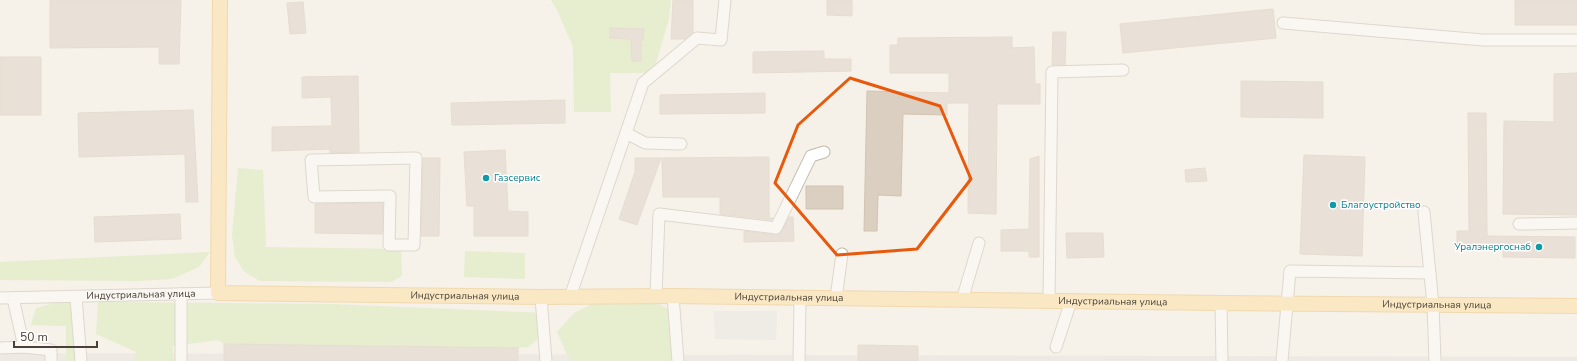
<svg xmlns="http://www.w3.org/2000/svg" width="1577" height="361" font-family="'Nunito Sans',sans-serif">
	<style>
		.industrial { fill: #e5e0da }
		.green { fill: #d2ebb0 }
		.parking { fill: #e6e4e1 }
		.building { fill: #dacfc1; stroke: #d2c4b1 }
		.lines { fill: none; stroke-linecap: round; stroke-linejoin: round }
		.minor-casing { stroke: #c1b9ab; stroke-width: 13 }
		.major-casing { stroke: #e9bc63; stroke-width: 16 }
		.minor { stroke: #fff; stroke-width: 11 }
		.major { stroke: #ffde98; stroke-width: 14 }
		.marked { fill: none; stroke: #e8590c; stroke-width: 3; stroke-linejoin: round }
		.culture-dot { fill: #0f9aa8; stroke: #fff; stroke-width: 1.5 }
		.labels { text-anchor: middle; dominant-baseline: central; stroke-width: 3; stroke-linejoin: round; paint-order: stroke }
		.culture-label { font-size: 10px; fill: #0d838f; stroke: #fff; text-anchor: start }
		.street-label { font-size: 10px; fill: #494137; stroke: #fff }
	</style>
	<rect width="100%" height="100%" fill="#f5f1e9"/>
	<!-- industrial -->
	<path class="industrial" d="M0,353L1577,357V361H0Z"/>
	<!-- green -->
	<path class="green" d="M551,0H671L669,19L653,73H610L611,112H574L573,47L557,10Z
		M238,168L263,170L266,247L401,249L402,276L391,282L260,281L248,274L243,270L235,257L232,235Z
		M465,251L525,253V279L464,277Z
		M210,252L199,267L172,279L138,281L0,280V262Z
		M66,300L73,301L77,361H66V326L31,325L36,308Z
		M98,302L333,304L545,313L546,332L528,347L518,348L224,344L218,340L173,346V361H134L136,352L96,334Z
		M627,302L658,304L677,313L680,361H572L568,357L557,332L574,313L592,304Z"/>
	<!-- parking -->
	<path class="parking" d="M714,311H777L776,340L715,339Z"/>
	<!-- building -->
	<path class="building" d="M50,0H181L179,64H159V47L50,48Z
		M673,0H693V33L685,39H671Z
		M827,0H852V16L827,15Z
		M1515,0H1577V25H1515Z
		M303,2L306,33L290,34L287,3Z
		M1273,9L1276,38L1123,53L1120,24Z
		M610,28L644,29L643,40H641V61H632L631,39L610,38Z
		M1053,32H1066L1065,65H1052Z
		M1012,37V48L1034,47L1035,84H1040V104H997L996,214L968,213L969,103H947V115L903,114L901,196L878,195L877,231H864L867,91L949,93V73H890V45H898V38Z
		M824,51V59H851V71L753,73V52Z
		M0,57H41V115H0Z
		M1577,73V215L1503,214L1504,121L1554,122V74Z
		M358,76L359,152L330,153V149L272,151V127L332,126L331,97L302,98V77Z
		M1241,81L1323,82V118L1241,117Z
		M765,93V113L660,114V95Z
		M565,100V123L452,125L451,103Z
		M193,110L198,202H186L185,154L79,157L78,113Z
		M1468,113H1486L1487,236L1575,237V258L1503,257V248H1457V231H1469Z
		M505,150L508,211L528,212V236H474V206H467L464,152Z
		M1304,155L1365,157L1362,256L1300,254Z
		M1039,156V257H1029V251H1001V230L1029,229L1030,159Z
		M769,157V218H773L772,220L720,214V197H663L662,158Z
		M423,158H440L439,236H421Z
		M635,158H661L637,225L619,219L635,172Z
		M1205,168L1207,181L1186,182L1185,170Z
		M806,186H843V209H806Z
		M383,203L382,234L315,233V204Z
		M180,214L181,239L95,242L94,217Z
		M789,217H793L794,241L744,242V231L775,235L780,234Z
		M1066,233H1103L1104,257L1067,258Z
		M224,344L518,348V361H224Z
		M858,345L918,346V361H858Z"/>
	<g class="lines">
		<!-- minor casing -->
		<g class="minor-casing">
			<g id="minor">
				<path d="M1283,23L1483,40H1577"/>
				<path d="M626,133L645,143L681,144"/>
				<path d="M416,158L414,245H389L390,196L314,197L311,160Z"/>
				<path d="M1424,212L1433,305L1435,361"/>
				<path d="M1519,224L1577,223"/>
				<path d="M181,294V361"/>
				<path d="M656,296L659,214L776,228L811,156L824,152"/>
				<path d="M673,296L678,361"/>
				<path d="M76,297L81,361"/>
				<path d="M541,297L546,361"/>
				<path d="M570,297L643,83L697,38L721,40L725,0"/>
				<path id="s1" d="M0,298L218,293"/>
				<path d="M13,298L24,347"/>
				<path d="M836,298L842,254"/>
				<path d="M962,300L979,243"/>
				<path d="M1049,301L1052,72L1123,70"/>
				<path d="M1221,303L1222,361"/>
				<path d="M1056,347L1071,301"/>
				<path d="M0,348L24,347L51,350V361"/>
				<path d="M799,361L800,298"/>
				<path d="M1282,361L1290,271L1430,273"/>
			</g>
		</g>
		<!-- major casing -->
		<g class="major-casing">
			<g id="major">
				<path id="s2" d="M220,0L218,293L541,297L673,296L1221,303L1577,306"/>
			</g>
		</g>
		<!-- minor -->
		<use href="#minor" class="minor"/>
		<!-- major -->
		<use href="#major" class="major"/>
	</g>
	<!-- marked area -->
	<path d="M0 0H1577V361H0ZM850,78L940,106L971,179L917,249L837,255L775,183L798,125Z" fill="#f5f1e9" fill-opacity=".55" fill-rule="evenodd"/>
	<path class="marked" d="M850,78L940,106L971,179L917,249L837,255L775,183L798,125Z"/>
	<!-- markers -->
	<g class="culture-dot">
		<circle cx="486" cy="178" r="4"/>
		<circle cx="1333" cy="205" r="4"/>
		<circle cx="1539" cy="247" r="4"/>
	</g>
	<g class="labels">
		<!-- culture labels -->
		<g class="culture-label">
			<text x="494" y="178">Газсервис</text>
			<text x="1341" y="205">Благоустройство</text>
			<text x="1531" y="247" text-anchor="end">Уралэнергоснаб</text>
		</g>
		<!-- street labels -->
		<g class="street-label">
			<text stroke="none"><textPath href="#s1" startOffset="141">Индустриальная улица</textPath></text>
			<text stroke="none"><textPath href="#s2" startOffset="540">Индустриальная улица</textPath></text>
			<text stroke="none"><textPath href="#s2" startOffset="864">Индустриальная улица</textPath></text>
			<text stroke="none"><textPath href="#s2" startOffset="1188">Индустриальная улица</textPath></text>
			<text stroke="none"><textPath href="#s2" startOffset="1512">Индустриальная улица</textPath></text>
		</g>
	</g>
	<!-- scale -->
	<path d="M14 341v6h83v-6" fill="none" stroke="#494137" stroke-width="2"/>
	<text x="20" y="341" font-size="12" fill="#494137" stroke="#ffffff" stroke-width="3" paint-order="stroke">50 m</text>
</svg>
